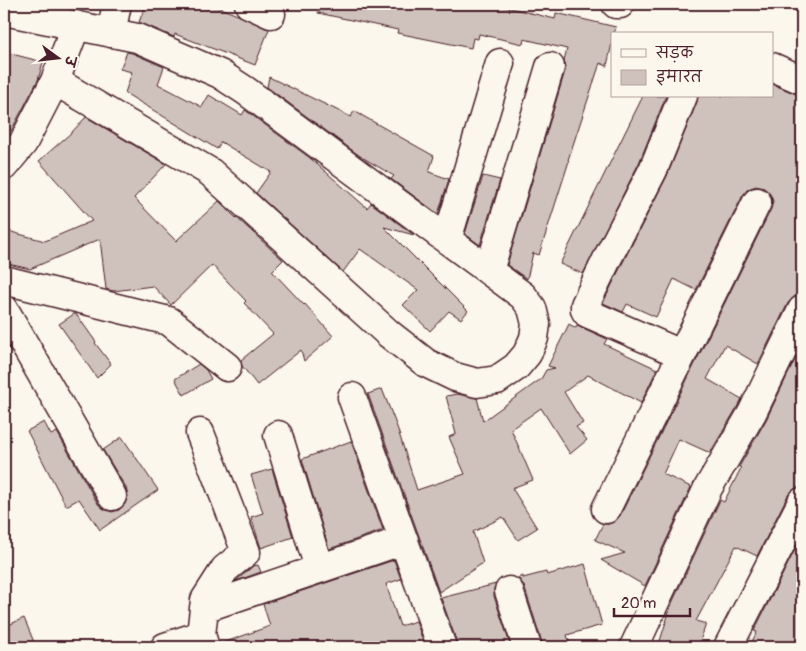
<svg xmlns="http://www.w3.org/2000/svg" width="806" height="651" font-family="Pangolin,'Playpen Sans Deva',sans-serif">
	<style>
		.building { fill: #cfc2bc; stroke: #4a1f2b }
		.lines { fill: none; stroke-linecap: round; stroke-linejoin: round }
		.minor-casing { stroke: #4a1f2b; stroke-width: 31 }
		.minor { stroke: #fbf7ec; stroke-width: 28 }
	</style>
	<rect width="100%" height="100%" fill="#fbf7ec"/>
	<filter id="ink" filterUnits="userSpaceOnUse"><feTurbulence type="fractalNoise" baseFrequency=".02" numOctaves="2"/><feDisplacementMap in="SourceGraphic" scale="10" xChannelSelector="R" yChannelSelector="G"/><feConvolveMatrix kernelMatrix="1 2 1 2 8 2 1 2 1" color-interpolation-filters="sRGB"/></filter>
	<g filter="url(#ink)">
		<!-- building -->
		<path class="building" d="M146,4H210L240,16L265,28L269,29L255,65L175,34L174,37L139,22Z
			M319,4H494L555,19L556,13L616,27L614,34H612V43L607,66L600,63L568,160L569,161L539,255L533,253L527,279L507,265L565,71V64L564,60L567,49L524,39L523,44L479,34L478,39L473,38L471,48L397,33L398,30L318,13Z
			M4,52L43,62L38,80L11,131L4,129Z
			M127,52L132,53L164,67L158,84L202,107L209,95L242,115L245,110L310,158L367,208L371,203L414,235L384,227L468,311L461,319L449,311L430,331L403,305L418,290L360,249L343,272L256,193L271,172L221,142L217,149L125,93L132,72L120,69Z
			M269,77L351,117L354,111L434,156L429,172L449,179L438,214L391,179L394,176L360,156L267,87Z
			M772,84L796,94L802,95V295L794,297L788,303L758,364L725,345L707,379L742,399L710,453L679,439L663,474L691,487L645,586L601,560L625,553L595,540L603,524H608L614,522L620,516L771,209L773,201L770,194L764,188L756,186L748,189L743,195L696,290L674,279L656,317L627,304L623,312L603,303L623,262L667,176L697,102L698,96H772Z
			M643,96H666L639,163L583,274L560,264Z
			M86,117L166,164L134,198L176,241L219,201L237,219V218L283,260L272,271L304,305L305,304L333,336L304,361L301,350L257,385L242,366L241,360L273,334L244,303L246,301L212,265L171,305L153,286L113,291L106,289L100,239L30,269L4,263V230L45,241L92,221L39,161L72,132Z
			M483,176L500,180L480,245L465,234Z
			M74,314H76L96,342L95,343L111,364L97,378L59,324Z
			M569,324L576,328L577,325L581,327L607,339L604,344L657,369L641,403L588,375L564,392L583,423L576,427L587,440L570,454L541,408L511,429L533,480L512,488L537,528L518,540L503,517L473,532L483,563L439,592L368,394L382,389L397,427L417,490L465,474L449,437L456,434L446,396L457,394L477,398L483,421L541,379L546,370L555,368L548,366Z
			M802,345V487L794,489L788,495L757,556L736,546L696,621L706,624L698,647H658L672,603L720,500L724,502L741,468L739,467L766,420Z
			M199,364L206,370L211,379L184,395L175,379Z
			M44,422L51,435L57,432L98,504L104,509L112,512L119,510L125,504L128,496L126,488L103,450L122,437L158,490L100,530L79,499L66,506L34,444L27,431Z
			M351,441L383,530L329,549L302,459Z
			M272,469L293,537L261,548L251,517L263,513L251,475Z
			M802,536V647H749L757,632L754,631Z
			M394,560L401,579L386,584L400,626L416,621L425,647H220V644L270,626L263,604Z
			M585,564L602,625L567,635L571,647H542V642L524,586L520,580L517,578L523,576V578L546,572L547,575Z
			M258,565L261,572L236,581L253,566Z
			M496,584L494,588V596L511,647H457V642L441,598Z
			M24,618L36,647H4V627Z"/>
		<g class="lines">
			<!-- minor casing -->
			<g class="minor-casing">
				<path id="minor" d="M249,4L271,14
					M616,4H620
					M4,11L137,38L220,74L246,91L523,296L532,308L536,324L534,338L527,354L516,367L497,380L477,383L455,377L426,363L389,334L210,172L55,81
					M111,33L117,4
					M772,67L802,80
					M4,166L23,143L55,81L76,25
					M447,240L500,63
					M489,271L550,67
					M4,280L169,321L227,367
					M4,309L112,496
					M681,354L587,313L585,310V305L609,255L653,170L683,96
					M352,397L442,647
					M200,433L246,552L225,569L205,600L201,635
					M278,435L319,568
					M606,509L757,202
					M509,591L527,647
					M204,608L404,540
					M165,647L201,635L205,647
					M634,647L708,488L752,413L802,310
					M728,647L802,502"/>
			</g>
			<!-- minor -->
			<use href="#minor" class="minor"/>
		</g>
	</g>
	<!-- margin -->
	<rect width="806" height="651" fill="none" stroke="#fbf7ec" stroke-width="20"/>
	<rect x="10" y="10" width="786" height="631" fill="none" stroke="#4a1f2b" stroke-width="2" filter="url(#ink)"/>
	<!-- legend -->
	<rect x="611" y="32" width="162" height="65" fill="#fbf7ec" stroke="#b4a19f"/>
	<rect x="621" y="49" width="25" height="8" fill="#fbf7ec" stroke="#b4a19f"/>
	<text x="656" y="58" font-size="15" fill="#4a1f2b">सड़क</text>
	<rect x="621" y="70" width="25" height="15" fill="#cfc2bc" stroke="#b4a19f"/>
	<text x="656" y="82" font-size="15" fill="#4a1f2b">इमारत</text>
	<!-- north arrow -->
	<g transform="translate(58 58) rotate(105)" stroke="#fbf7ec" stroke-width="4" paint-order="stroke">
	<path d="M0-4L9 19L0 12L-9 19Z" fill="#4a1f2b"/>
	<text y="-8" font-size="14" font-weight="bold" text-anchor="middle" fill="#4a1f2b">उ</text>
	</g>
	<!-- scale -->
	<path d="M614 608v8h76v-8" fill="none" stroke="#4a1f2b" stroke-width="2.5"/>
	<text x="621" y="608" font-size="15" fill="#4a1f2b" stroke="#fbf7ec" stroke-width="4" paint-order="stroke">20 m</text>
</svg>
